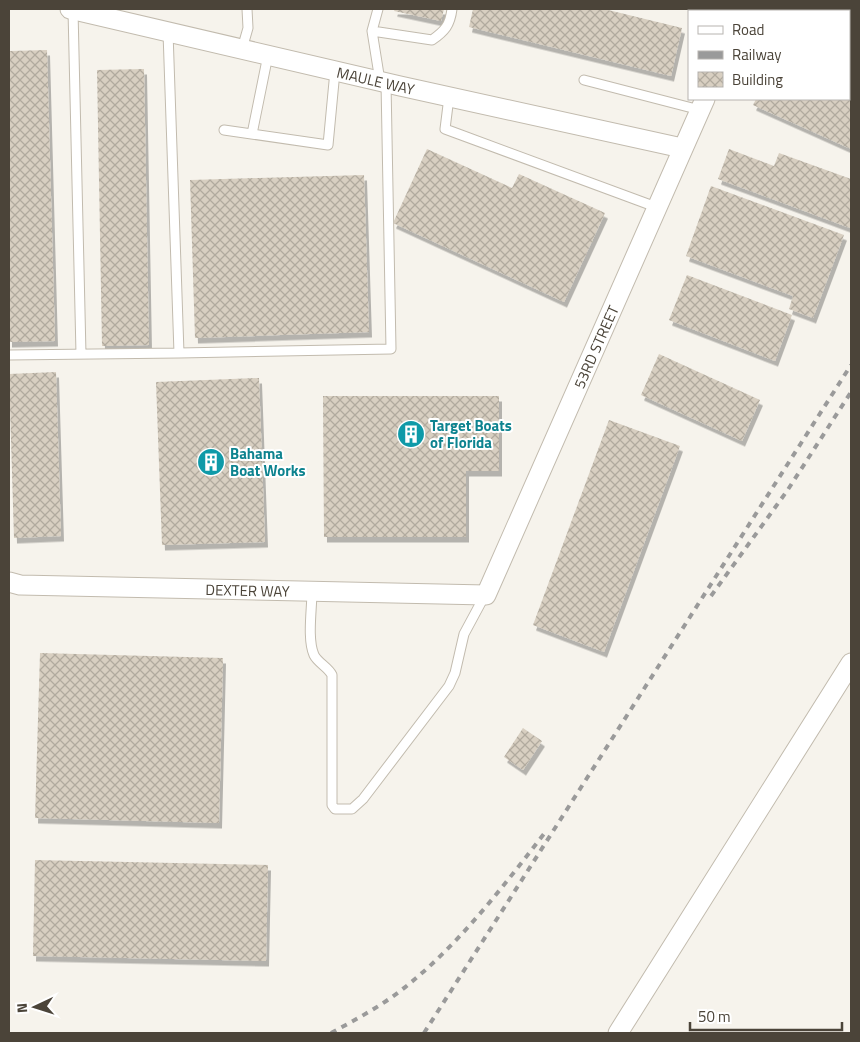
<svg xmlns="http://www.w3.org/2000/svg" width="860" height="1042" font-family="'Titillium Web',sans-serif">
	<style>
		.building { fill: url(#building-cross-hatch); filter: url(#shadow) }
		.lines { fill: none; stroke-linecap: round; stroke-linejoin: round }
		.lane-casing { stroke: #c2bbae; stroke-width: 11 }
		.street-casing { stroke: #c2bbae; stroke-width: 21 }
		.lane { stroke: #fff; stroke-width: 9 }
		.street { stroke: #fff; stroke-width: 19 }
		.rail { stroke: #9a9a9a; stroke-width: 4; stroke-dasharray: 6 6; stroke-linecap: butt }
		.labels { text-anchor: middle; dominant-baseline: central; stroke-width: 4; stroke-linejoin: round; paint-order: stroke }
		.street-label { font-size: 15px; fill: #4b4439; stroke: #fff }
		.culture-label { font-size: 15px; font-weight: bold; fill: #0d838f; stroke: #fff; text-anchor: start }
	</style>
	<defs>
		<pattern id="building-cross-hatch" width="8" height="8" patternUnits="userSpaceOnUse" patternTransform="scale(1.25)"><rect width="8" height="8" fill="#d8cfc1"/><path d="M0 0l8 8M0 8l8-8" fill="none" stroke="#b1aa9e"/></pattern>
		<filter id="shadow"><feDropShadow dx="3" dy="5.5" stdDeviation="0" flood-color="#0004"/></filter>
	</defs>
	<rect width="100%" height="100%" fill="#f6f3ec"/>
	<!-- building -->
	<path class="building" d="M395,9H444L441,21L394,11Z
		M473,9H604L682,28L671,76L469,27Z
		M796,9H839L844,11H794Z
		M849,13L851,14V149L753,105L756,99H849Z
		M47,50L55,341L9,342V51Z
		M144,69L149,345L102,346L97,70Z
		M427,149L512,188L519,174L605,213L564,302L393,223Z
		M729,149L774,166L779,153L851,179L850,228L718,179Z
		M364,175L369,332L195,338L190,180Z
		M711,186L844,235L813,318L789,309L793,296L686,256Z
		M687,275L792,315L775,361L669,320Z
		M659,354L760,400L742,441L641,395Z
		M56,372L61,536L14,538L9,374Z
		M259,378L265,542L162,545L156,382Z
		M323,396H499V471H466V537H324Z
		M609,420L680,446L604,652L533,625Z
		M40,653L223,658L219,823L35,818Z
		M523,728L542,741L523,770L504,757Z
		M35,860L268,865L266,961L33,956Z"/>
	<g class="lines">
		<!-- lane casing -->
		<g class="lane-casing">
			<path id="lane" d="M378,9L372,31L380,81
				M73,10L81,354
				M372,31L432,40C445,31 450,25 452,9
				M242,49L248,28L247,9
				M584,80L700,110
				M449,97L445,129L656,207
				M224,130L328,145L335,71
				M252,134L268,55
				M179,353L391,349L386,83
				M9,355L179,353L168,32
				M312,591C312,609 307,639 314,655C318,663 328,667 332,675V805L335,809H352L363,799L449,686L455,673L464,634L485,595"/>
		</g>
		<!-- street casing -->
		<g class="street-casing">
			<g id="street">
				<path id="s1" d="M70,9L400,86L682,148"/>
				<path d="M744,11L745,9"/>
				<path id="s2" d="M9,582L20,585L486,595L705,99"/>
				<path d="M618,1033L851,663"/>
			</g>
		</g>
		<!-- lane -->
		<use href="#lane" class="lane"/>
		<!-- street -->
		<use href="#street" class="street"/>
		<!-- rail -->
		<path class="rail" d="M711,596L787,491L851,392
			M331,1033C357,1019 385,1004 409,984C462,941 505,884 547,830
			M424,1033L851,365"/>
	</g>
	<!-- icons -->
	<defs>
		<g id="building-disc" transform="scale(1.4375)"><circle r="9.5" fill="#0f9aa8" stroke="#fff"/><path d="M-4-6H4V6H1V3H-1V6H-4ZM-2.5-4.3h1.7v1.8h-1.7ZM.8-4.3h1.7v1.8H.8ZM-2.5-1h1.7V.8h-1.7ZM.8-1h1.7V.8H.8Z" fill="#fff"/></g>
	</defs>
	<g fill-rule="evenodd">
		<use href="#building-disc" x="411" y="434"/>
		<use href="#building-disc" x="211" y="462"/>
	</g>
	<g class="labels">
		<!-- street labels -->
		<g class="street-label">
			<text stroke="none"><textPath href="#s1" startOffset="314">MAULE WAY</textPath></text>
			<text stroke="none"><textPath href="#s2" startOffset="749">53RD STREET</textPath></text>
			<text stroke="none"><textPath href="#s2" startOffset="239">DEXTER WAY</textPath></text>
		</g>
		<!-- culture labels -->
		<g class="culture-label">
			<text x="430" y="425">Target Boats<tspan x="430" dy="17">of Florida</tspan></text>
			<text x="230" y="453">Bahama<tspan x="230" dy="17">Boat Works</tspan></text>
		</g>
	</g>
	<!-- border -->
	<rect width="860" height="1042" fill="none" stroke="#4b4439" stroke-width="20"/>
	<!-- legend -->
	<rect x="688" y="10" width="162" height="90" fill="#ffffff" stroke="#b7b4b0"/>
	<rect x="698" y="26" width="25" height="8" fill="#ffffff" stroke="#b7b4b0"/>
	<text x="732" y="35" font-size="15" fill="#4b4439">Road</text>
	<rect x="698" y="51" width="25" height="8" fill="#9a9a9a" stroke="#b7b4b0"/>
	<text x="732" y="60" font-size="15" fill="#4b4439">Railway</text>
	<rect x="698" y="72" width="25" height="15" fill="url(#building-cross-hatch)" stroke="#b7b4b0"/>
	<text x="732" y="85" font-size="15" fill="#4b4439">Building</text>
	<!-- north arrow -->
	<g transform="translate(35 1007) rotate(266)" stroke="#ffffff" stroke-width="4" paint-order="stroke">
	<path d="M0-4L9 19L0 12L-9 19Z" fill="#4b4439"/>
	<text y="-8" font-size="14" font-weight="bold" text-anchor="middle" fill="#4b4439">N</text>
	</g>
	<!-- scale -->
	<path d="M690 1022v8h152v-8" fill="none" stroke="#4b4439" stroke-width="2.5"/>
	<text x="698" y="1022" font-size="15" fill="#4b4439" stroke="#ffffff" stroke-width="4" paint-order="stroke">50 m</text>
</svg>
